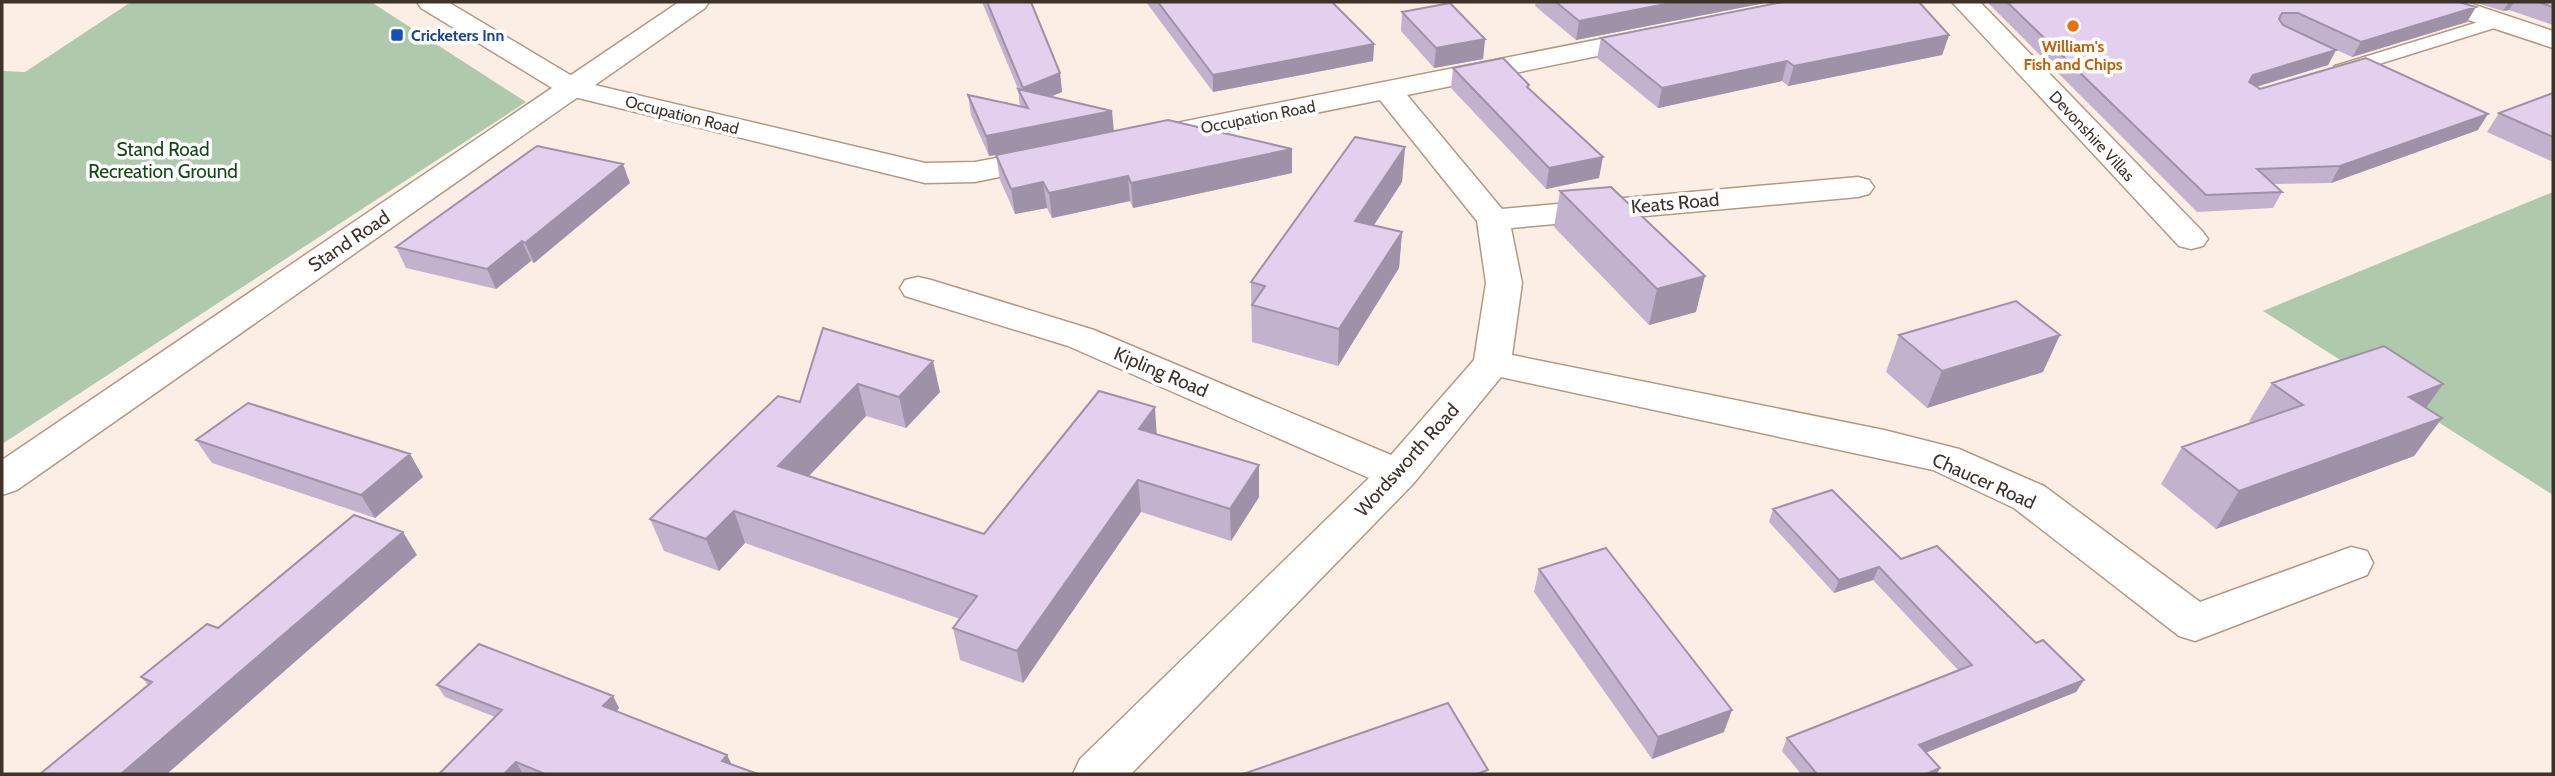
<svg xmlns="http://www.w3.org/2000/svg" width="2555" height="776" font-family="Cabin,sans-serif">
	<style>
		.green { fill: #aec9ac }
		.lines { fill: none; stroke-linecap: round; stroke-linejoin: round }
		.service-casing { stroke: #b49981; stroke-width: 3 }
		.minor-casing { stroke: #b49981; stroke-width: 3 }
		.tertiary-casing { stroke: #b49981; stroke-width: 3 }
		.service { fill: #fff; fill-rule: evenodd }
		.minor { fill: #fff; fill-rule: evenodd }
		.tertiary { fill: #fff; fill-rule: evenodd }
		.wall { fill: #c3b2cd }
		.shaded-wall { fill: #9f91a7 }
		.building { fill: #e3cfee; stroke: #9f91a7; stroke-width: 2 }
		.food-dot { fill: #e8710a; stroke: #fff; stroke-width: 2.5 }
		.transit-dot { fill: #1a4fb4; stroke: #fff; stroke-width: 2.5 }
		.labels { text-anchor: middle; dominant-baseline: central; stroke-width: 7; stroke-linejoin: round; paint-order: stroke }
		.far-transit-label { font-size: 16px; font-weight: bold; fill: #164399; stroke: #fff; text-anchor: start }
		.far-food-label { font-size: 16px; font-weight: bold; fill: #c56008; stroke: #fff }
		.far-street-label { font-size: 16px; fill: #3e3329; stroke: #fff }
		.park-label { font-size: 19px; fill: #0f4812; stroke: #fff }
		.street-label { font-size: 19px; fill: #3e3329; stroke: #fff }
	</style>
	<rect width="100%" height="100%" fill="#fbefe5"/>
	<!-- green -->
	<path class="green" d="M131,2H371L526,102L2,444V71L25,72Z
		M2553,192V495L2263,311Z"/>
	<g class="lines">
		<!-- service casing -->
		<g class="service-casing">
			<path id="service" d="M2498,16L2504,17L2507,21L2504,25L2347,74L2341,75L2332,70L2335,66Z"/>
		</g>
		<!-- minor casing -->
		<g class="minor-casing">
			<path id="minor" d="M417,2H448L582,82L925,163L975,162L1051,148L1062,150L1067,157L1062,164L975,182L925,183L562,94L421,8Z
				M1952,2H1980L2203,232L2208,239L2203,246L2191,249L2179,246Z
				M1651,29L1661,31L1665,37L1661,43L1407,95L1502,209L1858,177L1869,180L1874,187L1869,194L1858,197L1511,228L1522,283L1512,355L1884,430L1959,449L2044,486L2200,602L2351,547L2367,551L2373,563L2367,575L2195,641L2179,636L2014,508L1933,470L1501,377L1413,484L1131,774H1073L1080,759L1369,478L1068,346L905,296L900,288L905,280L918,277L931,280L1094,330L1391,455L1474,360L1486,283L1477,221L1380,100L1151,146L1140,144L1136,137L1140,130L1151,128Z"/>
		</g>
		<!-- tertiary casing -->
		<g class="tertiary-casing">
			<path id="tertiary" d="M679,2H709L705,8L17,490L2,495V460Z
				M2428,2H2466L2553,31V48L2432,8Z"/>
		</g>
		<!-- service -->
		<use href="#service" class="service"/>
		<!-- minor -->
		<use href="#minor" class="minor"/>
		<!-- tertiary -->
		<use href="#tertiary" class="tertiary"/>
	</g>
	<!-- wall -->
	<path class="wall" d="M982,2H1031L1060,73L1062,92L1050,97L1114,131L1292,173L1133,208L1130,201L1052,218L1047,208L1015,214L1000,180L996,155L989,156L971,115L968,95L1020,107L1018,89Z
		M1146,2H1332L1374,44L1373,61L1213,92Z
		M1536,2H1770L1576,40L1535,6Z
		M1987,2H2459L2467,22L2352,57L2289,28L2336,50L2328,65L2256,87L2260,89L2478,130L2331,183L2274,184L2282,192L2273,208L2197,212Z
		M2473,2H2553V25L2509,10L2503,11Z
		M1402,12L1485,39L1483,59L1434,68L1401,31Z
		M1949,35L1942,55L1788,86L1782,81L1658,108L1597,58L1601,38Z
		M1453,68L1529,88L1599,178L1546,189L1451,88Z
		M2553,93V162L2487,132L2499,113Z
		M1405,147L1402,182L1374,225L1402,232L1399,268L1338,366L1252,342L1251,282Z
		M630,183L534,263L531,261L496,289L406,268L396,247Z
		M1560,191L1696,312L1649,325L1554,227Z
		M823,328L940,392L906,428L866,416L809,476L984,534L1157,434L1259,465V497L1231,541L1141,512L1023,683L960,660L953,628L960,619L745,543L719,571L664,551L650,519L800,402Z
		M1899,335L2043,372L1927,408L1886,372Z
		M2272,383L2443,384L2426,408L2442,418L2414,456L2216,529L2161,484L2182,447L2251,422L2249,421Z
		M196,440L410,454L423,477L375,518L212,463Z
		M1773,509L1901,559L2036,643L2084,680L2076,692L1926,752L1937,774H1801L1782,751L1787,738L1959,671L1873,580L1834,593L1769,522Z
		M417,555L148,685L141,677L218,628Z
		M1539,569L1724,732L1652,759L1534,592Z
		M437,685L613,696L619,708L616,712L727,755L731,764L758,774H439L495,717L445,697Z"/>
	<!-- shaded-wall -->
	<path class="shaded-wall" d="M1676,2H1770L1576,40L1579,21Z
		M2509,2H2514L2509,10L2503,11Z
		M2476,7L2467,22L2352,57L2361,42Z
		M1949,35L1942,55L1788,86L1794,66Z
		M1485,39L1483,59L1434,68L1436,48Z
		M1374,44L1373,61L1213,92V75Z
		M2336,50L2328,65L2245,90L2253,75Z
		M1787,61L1782,81L1658,108L1662,88Z
		M1060,73L1062,92L1027,106L1025,102L1023,88Z
		M1112,111L1114,132L989,156L986,136Z
		M2488,114L2478,130L2331,183L2340,166Z
		M1405,147L1402,182L1353,257L1355,221Z
		M1292,149V173L1133,208L1131,183Z
		M1603,157L1599,178L1546,189L1549,168Z
		M623,164L630,183L534,263L525,243Z
		M1128,176L1130,201L1052,218L1049,193Z
		M1043,182L1047,208L1015,214L1011,189Z
		M1402,232L1399,268L1338,366L1339,329Z
		M522,241L531,261L496,289L487,269Z
		M1705,276L1696,312L1649,325L1657,289Z
		M2060,335L2043,372L1927,408L1942,371Z
		M933,361L940,392L906,428L899,397Z
		M858,384L866,416L788,498L778,466Z
		M2443,384L2416,422L2409,397Z
		M1155,407L1157,439L1139,429Z
		M2442,418L2414,456L2216,529L2239,491Z
		M410,454L423,477L375,518L361,495Z
		M1259,465V497L1231,541L1230,509Z
		M1138,480L1141,512L1023,683L1017,651Z
		M734,511L745,543L719,571L706,539Z
		M403,532L417,555L167,774H121Z
		M1879,567L1873,580L1834,593L1839,580Z
		M2084,680L2076,692L1913,758L1919,745Z
		M613,696L619,708L610,719L603,706Z
		M1732,710L1724,732L1652,759L1658,737Z
		M727,755L733,767L722,761Z
		M516,762L523,774H504Z
		M1940,768L1937,774H1926Z"/>
	<!-- building -->
	<path class="building" d="M987,2H1031L1060,73L1023,88Z
		M1158,2H1332L1374,44L1213,75Z
		M1556,2H1676L1579,21Z
		M1783,2H1919L1949,35L1794,66L1787,61L1662,88L1601,38Z
		M2007,2H2459L2476,7L2361,42L2298,13H2282L2279,19L2283,25L2336,50L2253,75L2249,82L2260,89L2366,58L2488,114L2340,166L2257,169L2282,192L2206,195Z
		M2538,2H2553V7Z
		M1450,3L1485,39L1436,48L1402,12Z
		M1503,58L1529,85L1527,87L1603,157L1549,168L1453,68Z
		M1018,89L1112,111L986,136L968,95L1028,108Z
		M2553,93V137L2499,113Z
		M1168,120L1292,149L1131,183L1128,176L1049,193L1043,182L1011,189L996,155Z
		M1355,137L1405,147L1355,221L1402,232L1339,329L1252,305L1265,286L1251,282Z
		M537,146L623,164L525,243L522,241L487,269L396,247Z
		M1611,187L1705,276L1657,289L1560,191Z
		M2016,301L2060,335L1942,371L1899,335Z
		M823,328L933,361L899,397L858,384L778,466L984,534L1099,391L1155,407L1139,429L1259,465L1230,509L1138,480L1017,651L953,628L977,596L734,511L706,539L650,519L778,396L800,402Z
		M2384,346L2443,384L2409,397L2442,418L2239,491L2182,447L2303,405L2272,383Z
		M248,403L410,454L361,495L196,440Z
		M1832,490L1901,559L1937,546L2036,643L2043,640L2084,680L1919,745L1940,768L1926,774H1817L1787,738L1972,665L1879,567L1839,580L1773,509Z
		M354,515L403,532L121,774H40L152,682L141,677L207,624L218,628Z
		M1606,548L1732,710L1658,737L1539,569Z
		M479,644L613,696L603,706L727,755L722,761L758,774H545L516,762L504,774H439L502,710L437,685Z
		M1448,703L1488,770L1477,774H1243Z"/>
	<!-- markers -->
	<circle class="food-dot" cx="2073" cy="26" r="7"/>
	<rect class="transit-dot" x="390" y="28" width="14" height="14" rx="3.5"/>
	<g class="labels">
		<!-- far-transit labels -->
		<g class="far-transit-label">
			<text x="411" y="35">Cricketers Inn</text>
		</g>
		<!-- far-food labels -->
		<g class="far-food-label">
			<text x="2073" y="46">William's<tspan x="2073" dy="18">Fish and Chips</tspan></text>
		</g>
		<!-- far-street labels -->
		<g class="far-street-label">
			<text transform="translate(682 115) rotate(14)">Occupation Road</text>
			<text transform="translate(1258 117) rotate(-11)">Occupation Road</text>
			<text transform="translate(2092 136) rotate(47)">Devonshire Villas</text>
		</g>
		<!-- park labels -->
		<g class="park-label">
			<text x="163" y="149">Stand Road<tspan x="163" dy="22">Recreation Ground</tspan></text>
		</g>
		<!-- street labels -->
		<g class="street-label">
			<text transform="translate(1675 203) rotate(-5)">Keats Road</text>
			<text transform="translate(349 241) rotate(-34)">Stand Road</text>
			<text transform="translate(1161 372) rotate(23)">Kipling Road</text>
			<text transform="translate(1407 460) rotate(-48)">Wordsworth Road</text>
			<text transform="translate(1984 481) rotate(24)">Chaucer Road</text>
		</g>
	</g>
	<!-- border -->
	<rect width="2555" height="776" fill="none" stroke="#3e3329" stroke-width="7"/>
</svg>
